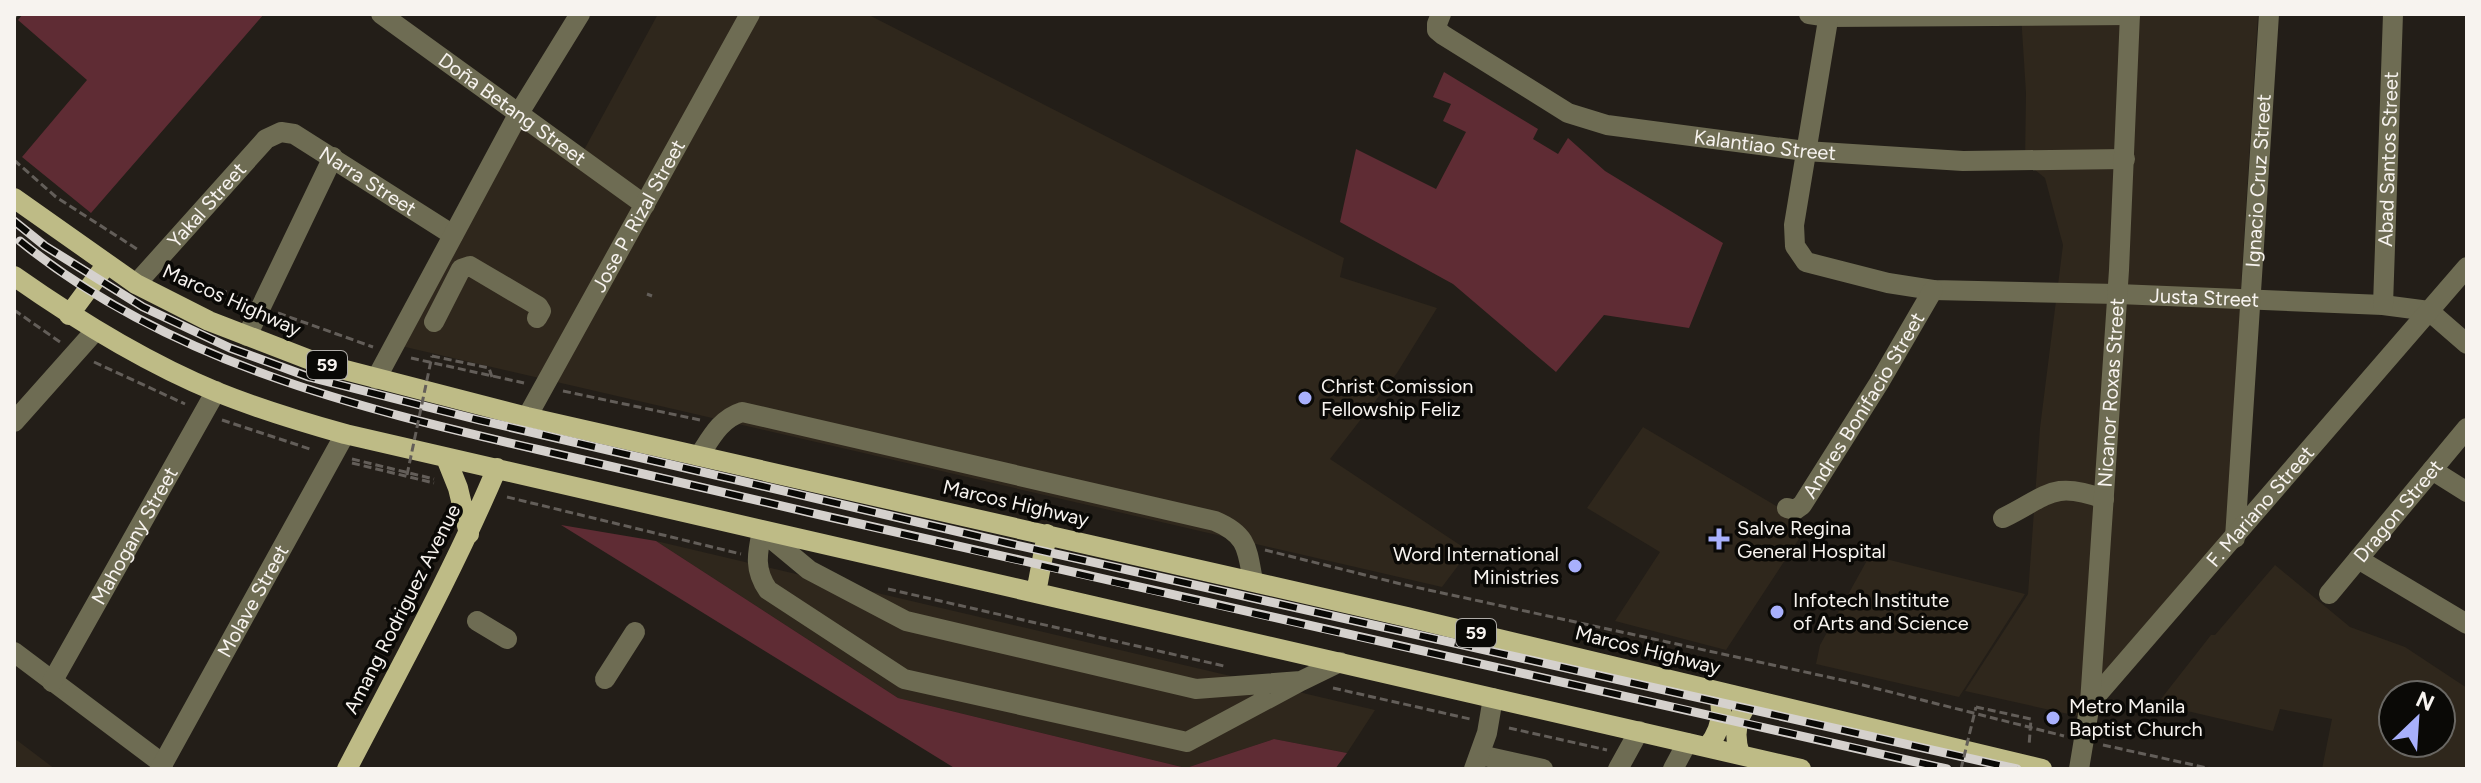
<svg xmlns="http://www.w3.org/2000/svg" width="2481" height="783" font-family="Figtree,sans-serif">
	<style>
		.built { fill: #2f271c; fill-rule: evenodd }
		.green { fill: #5f2c34 }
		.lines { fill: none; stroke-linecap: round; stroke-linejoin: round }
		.path { stroke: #635e59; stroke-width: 3; stroke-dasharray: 8 4; stroke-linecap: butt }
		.minor { stroke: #6e6c53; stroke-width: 20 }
		.major { stroke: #bebb86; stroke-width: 20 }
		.rail-casing { stroke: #d5d1cd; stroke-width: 9 }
		.rail { stroke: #0a0906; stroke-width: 6; stroke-dasharray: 18; stroke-linecap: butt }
		.path-bridge { stroke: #635e59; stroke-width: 3; stroke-dasharray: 8 4; stroke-linecap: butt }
		.poi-dot { fill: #a8b0fc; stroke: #0a0906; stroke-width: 3 }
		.labels { text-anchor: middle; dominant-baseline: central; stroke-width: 7; stroke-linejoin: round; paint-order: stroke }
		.shield { fill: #0a0906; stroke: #b0ada9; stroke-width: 2 }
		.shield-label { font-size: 18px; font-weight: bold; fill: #f7f3ef }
		.street-label { font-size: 20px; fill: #f7f3ef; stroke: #0a0906 }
		.poi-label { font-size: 20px; fill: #f7f3ef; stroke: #0a0906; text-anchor: start }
	</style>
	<rect width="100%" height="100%" fill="#231e18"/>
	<!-- built -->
	<path class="built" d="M658,14H867L1344,258L1340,277L1437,308L1397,373L1330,459L1469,551L1442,587L401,346L523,124L578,161Z
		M2021,14H2258L2241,287L2232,534L2111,689L2091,719L1965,691L2028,594L2040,428L2063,245L2045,178L2025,162L2026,93Z
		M1643,427L1808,525L1726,650L1615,621L1660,552L1587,508Z
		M656,541L1375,710L1347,753L1274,739L1186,768L898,698Z
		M1870,555L2025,594L1959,697L1816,664L1820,645Z
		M2275,565L2350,627L2405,647L2467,688V769H2322L2332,719L2280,709L2273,731L2157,704L2211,635H2215ZM2393,695H2441V743H2393Z
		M14,738L55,769H14Z"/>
	<!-- green -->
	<path class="green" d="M23,14H264L91,213L22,157L87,80L18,20Z
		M1444,72L1538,129L1533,139L1558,154L1568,138L1605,171L1723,243L1689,328L1604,315L1556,372L1453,284L1340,222L1356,149L1436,189L1466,132L1443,121L1451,104L1433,97Z
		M561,525L656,541L898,698L1186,768L1274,739L1347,753L1335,769H956Z"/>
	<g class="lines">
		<!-- path -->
		<path class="path" d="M14,18L17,14
			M14,160L56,197L140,251
			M175,270L245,300
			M647,294L652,296
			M14,310L60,342
			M278,313L373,347
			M432,356L489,368L492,377
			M411,358L524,383
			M94,362L185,404
			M563,391L700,420
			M222,420L313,450
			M352,459L434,479
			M352,463L434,483
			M507,497L741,554
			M1265,550L1401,584L1851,682L2064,736
			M888,589L1224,666
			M1333,688L1470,719
			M1976,707L2031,719L2029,746
			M1509,728L1607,750
			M2103,745L2212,769"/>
		<!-- minor -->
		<g class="minor">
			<path id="s1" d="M381,14L645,205"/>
			<path id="s2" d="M1441,14L1437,24V30L1443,35L1568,113L1607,125L1805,151L1963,161L2125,159"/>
			<path d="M1809,14L1829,17L2130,15"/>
			<path id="s3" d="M1829,14L1794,225L1795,246L1806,262L1888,283L1933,290L2118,294L2383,305L2429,311L2467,344"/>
			<path id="s4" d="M136,284L266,139L281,132L294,134L453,235"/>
			<path id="s5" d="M2383,305L2393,14"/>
			<path d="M434,322L461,269L470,266L538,306L541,311L537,318"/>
			<path d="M247,336L333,157"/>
			<path d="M376,379L519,113L580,14"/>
			<path id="s6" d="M527,417L750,14"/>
			<path d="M14,422L95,331"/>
			<path d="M699,456C711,438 720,419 742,412L1215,521C1248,535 1247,549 1253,581"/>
			<path d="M2432,470L2467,492"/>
			<path id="s7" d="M1787,508L1795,510L1802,505L1879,383L1933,290"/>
			<path d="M2003,518C2048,496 2052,480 2104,499"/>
			<path id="s8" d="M2235,538L2269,14"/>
			<path d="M2358,559L2467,624"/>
			<path id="s9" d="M2329,594L2467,428"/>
			<path d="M477,621L507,639"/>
			<path d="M14,652L163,764"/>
			<path d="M605,679L635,632"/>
			<path d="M1301,681L1187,742L904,679L768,590C754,570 757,554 762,531L809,570L906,621L1196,689L1301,681L1340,662"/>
			<path id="s10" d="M52,682L216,391"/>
			<path id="s11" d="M2090,703L2467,267"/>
			<path d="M1480,755L1543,769"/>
			<path id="s12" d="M160,769L345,434"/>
			<path d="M1474,769L1487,733L1493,698"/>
			<path d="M1618,769L1639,731"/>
			<path d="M1673,769L1687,743"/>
			<path id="s13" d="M2079,769L2090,703L2119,270L2130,14"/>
		</g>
		<!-- major -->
		<path class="major" d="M14,198L136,284L209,321L318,363L527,417L1407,617L2042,769
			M14,276C78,321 144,362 217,392C259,409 302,422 345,434L1801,769
			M69,315L106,265
			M446,458L458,488L469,534
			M1036,593L1047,534
			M1708,746C1721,730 1724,712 1718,693
			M1740,754C1733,734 1736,716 1751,700
			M347,769C399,669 453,572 497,468"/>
		<!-- rail casing -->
		<g class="rail-casing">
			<path id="rail" d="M14,221L45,246L143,307L230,348L309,377L479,420L1007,543L2017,769
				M20,241C169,362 357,408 540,450C635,472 730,494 825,516C1198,603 1573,683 1947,769"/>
		</g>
		<!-- rail -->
		<use href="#rail" class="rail"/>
		<!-- path-bridge -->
		<path class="path-bridge" d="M407,475L432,356
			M1961,769L1976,707"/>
	</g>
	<!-- markers -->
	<g class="poi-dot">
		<circle cx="1305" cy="398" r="8"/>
		<path d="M1715 527h8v8h8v8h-8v8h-8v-8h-8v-8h8z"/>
		<circle cx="1575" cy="566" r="8"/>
		<circle cx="1777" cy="612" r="8"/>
		<circle cx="2053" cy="718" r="8"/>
	</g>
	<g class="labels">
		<!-- shield labels -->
		<g class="shield">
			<rect x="307" y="351" width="40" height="28" rx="6"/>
			<rect x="1456" y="619" width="40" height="28" rx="6"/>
		</g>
		<g class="shield-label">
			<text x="327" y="365">59</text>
			<text x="1476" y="633">59</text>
		</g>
		<!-- street labels -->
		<g class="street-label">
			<text stroke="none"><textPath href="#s1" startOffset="162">Doña Betang Street</textPath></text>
			<text stroke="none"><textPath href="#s2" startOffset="372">Kalantiao Street</textPath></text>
			<text stroke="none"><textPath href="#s5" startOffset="146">Abad Santos Street</textPath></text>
			<text stroke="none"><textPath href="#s4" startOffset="312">Narra Street</textPath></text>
			<text stroke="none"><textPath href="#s8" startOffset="358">Ignacio Cruz Street</textPath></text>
			<text stroke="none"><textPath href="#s4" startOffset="106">Yakal Street</textPath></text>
			<text stroke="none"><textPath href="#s6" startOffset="230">Jose P. Rizal Street</textPath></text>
			<text stroke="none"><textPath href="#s3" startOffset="656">Justa Street</textPath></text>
			<text transform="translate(232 300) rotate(24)">Marcos Highway</text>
			<text stroke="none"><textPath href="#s13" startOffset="378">Nicanor Roxas Street</textPath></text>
			<text stroke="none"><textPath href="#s7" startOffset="134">Andres Bonifacio Street</textPath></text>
			<text transform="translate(1016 503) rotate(13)">Marcos Highway</text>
			<text stroke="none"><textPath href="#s11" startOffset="260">F. Mariano Street</textPath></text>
			<text stroke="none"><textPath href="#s9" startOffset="108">Dragon Street</textPath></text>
			<text stroke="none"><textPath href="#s10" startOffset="168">Mahogany Street</textPath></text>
			<text stroke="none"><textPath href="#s12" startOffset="192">Molave Street</textPath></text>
			<text transform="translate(402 609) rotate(-63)">Amang Rodriguez Avenue</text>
			<text transform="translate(1648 650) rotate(14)">Marcos Highway</text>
		</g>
		<!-- poi labels -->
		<g class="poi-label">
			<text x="1321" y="386">Christ Comission<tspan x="1321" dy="23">Fellowship Feliz</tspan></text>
			<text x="1737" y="528">Salve Regina<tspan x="1737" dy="23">General Hospital</tspan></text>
			<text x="1559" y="554" text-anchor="end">Word International<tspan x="1559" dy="23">Ministries</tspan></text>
			<text x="1793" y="600">Infotech Institute<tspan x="1793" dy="23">of Arts and Science</tspan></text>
			<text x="2069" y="706">Metro Manila<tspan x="2069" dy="23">Baptist Church</tspan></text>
		</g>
	</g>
	<!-- border -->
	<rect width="2481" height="783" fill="none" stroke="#f7f3ef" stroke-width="32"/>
	<!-- north arrow -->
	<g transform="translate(2417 719) rotate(25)"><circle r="38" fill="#0a0906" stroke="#696763" stroke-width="2"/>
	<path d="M0-6L14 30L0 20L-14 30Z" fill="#a8b0fc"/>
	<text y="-12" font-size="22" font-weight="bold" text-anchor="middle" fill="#f7f3ef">N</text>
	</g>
</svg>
